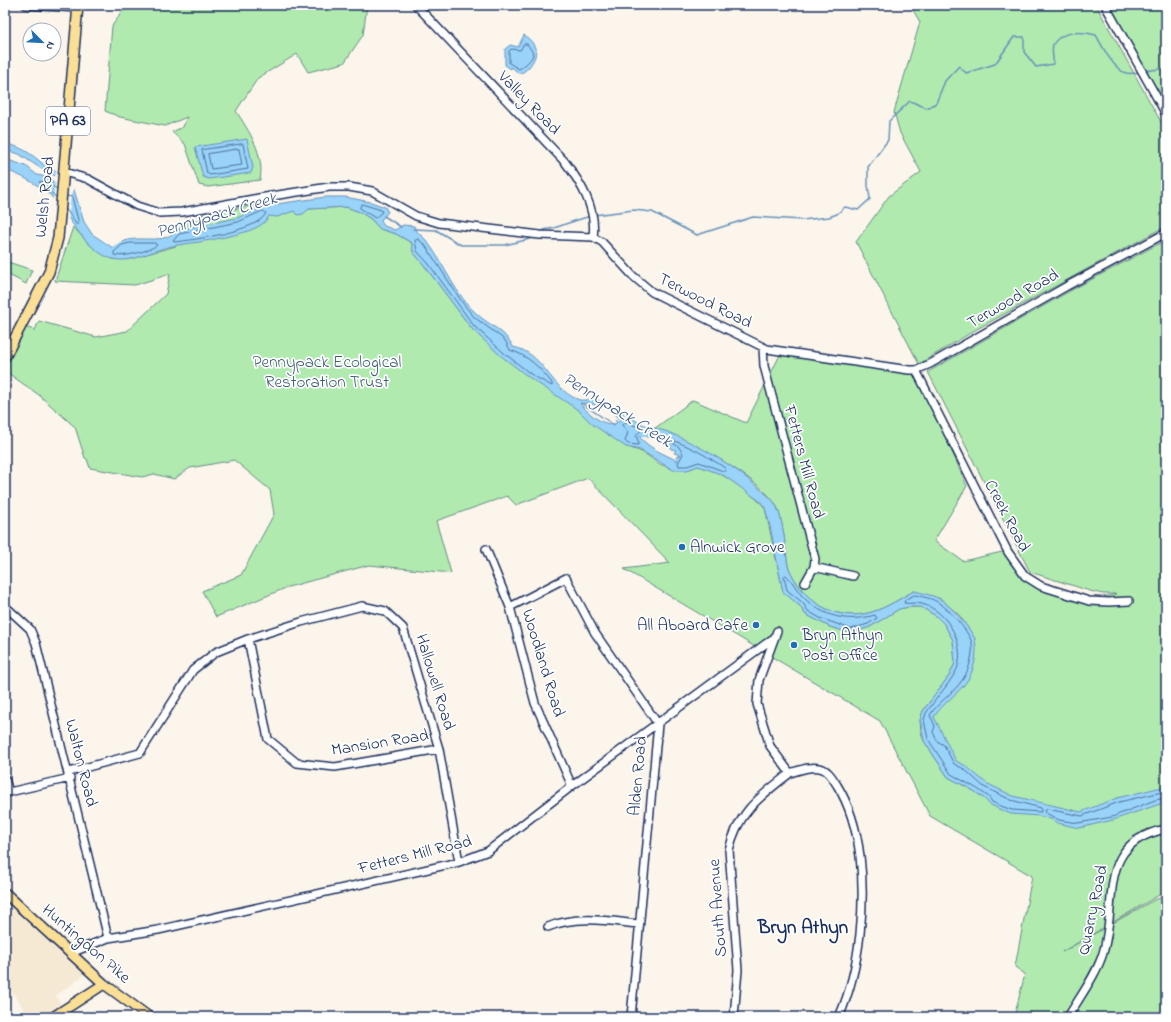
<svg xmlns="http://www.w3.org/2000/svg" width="1171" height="1022" font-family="'Indie Flower',sans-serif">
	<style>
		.built { fill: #f6e9d4 }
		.green { fill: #b0eaaf; stroke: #668c86 }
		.water { fill: #99d3f9; stroke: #6791bb; fill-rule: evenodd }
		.pier { fill: #fbf5eb }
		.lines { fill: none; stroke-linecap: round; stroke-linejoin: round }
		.shore { stroke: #4d719c; stroke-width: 1 }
		.stream { stroke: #6791bb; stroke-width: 1.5 }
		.minor-casing { stroke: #1b2f5e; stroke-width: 10 }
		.major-casing { stroke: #1b2f5e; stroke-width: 12 }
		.minor { stroke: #fff; stroke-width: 7 }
		.major { stroke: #fbdf96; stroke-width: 9 }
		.poi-dot { fill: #1f6fb2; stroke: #fff; stroke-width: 1.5 }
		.labels { text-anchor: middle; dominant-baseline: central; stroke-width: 3.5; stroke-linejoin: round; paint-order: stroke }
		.shield { fill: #fff; stroke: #5f6d8e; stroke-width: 1 }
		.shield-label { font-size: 16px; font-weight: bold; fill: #1b2f5e }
		.street-label { font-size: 17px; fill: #1b2f5e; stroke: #fff }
		.park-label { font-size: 17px; fill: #405e72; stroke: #fff }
		.poi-label { font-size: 17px; fill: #1b2f5e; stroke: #fff; text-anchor: start }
		.water-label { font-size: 18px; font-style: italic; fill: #3a5885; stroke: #fff }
		.quarter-label { font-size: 19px; font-weight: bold; fill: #1b2f5e; stroke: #fff }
	</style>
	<rect width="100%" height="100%" fill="#fbf5eb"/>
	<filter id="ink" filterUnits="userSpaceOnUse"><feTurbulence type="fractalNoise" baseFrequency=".025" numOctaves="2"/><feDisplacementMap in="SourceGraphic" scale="8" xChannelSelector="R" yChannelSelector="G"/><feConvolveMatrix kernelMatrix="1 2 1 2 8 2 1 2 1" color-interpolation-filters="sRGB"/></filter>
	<g filter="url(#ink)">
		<!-- built -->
		<path class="built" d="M12,908L85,974L56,996L63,1008L49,1017H29L5,981V916Z"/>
		<!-- green -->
		<path class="green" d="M127,5H367L363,35L344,63L308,72L297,54L258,78L236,111C249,131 265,155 260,180L208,187L199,185L185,144L172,132L183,127L187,117L165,126L120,117L105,111L112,26Z
			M910,5H1096L1166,131V226L977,329L919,364L856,242L889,196L921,172L900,133L894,112L920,22Z
			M1110,5H1166V106Z
			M261,204L309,209L346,207L360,212L371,219L380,229L396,234L412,243L413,252L424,265L472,329L496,351L633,449C647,452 651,460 662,465C668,467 683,471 689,469C692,469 695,466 698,466C714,466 755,495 765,508L783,591L800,606L805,614L830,627L851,633L870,627L899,609L909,607H921L936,616L944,624L953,640L955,663L949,676L923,711L920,720L921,732L924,741L948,777L974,791L999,809C974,785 932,750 934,711L956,693L966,681L975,639L960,616L941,599L914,591C901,598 886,608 872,612C835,623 802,601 788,566C785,548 784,527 778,509C767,481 683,436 654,429L693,400L746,423L782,351L916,370L967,486L934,541L963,561L1002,552L1033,584L1088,601L1116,594H1103L1090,591L1030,572L928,372L1068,292L1166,240V800L1160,803L1166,802V891L1062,952L1154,900L1166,896V1017H1014L1025,974L1015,967L1032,876L930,816L880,721L624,569L670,563L588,478L516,505L507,496L436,521L451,573L369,565L288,587L216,617L202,591L241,575L274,514L270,490L234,460L190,468L174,479L154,474L142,477L90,468L87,459L85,458L75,427L39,395L5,371V367L24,327L35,330L39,321L96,337L127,331L166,294L170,274L135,285L55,281L73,227L90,245L113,259L132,258L176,246L181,224L202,219L201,215Z
			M5,261L32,270L26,284L5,273Z"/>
		<!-- water -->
		<path class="water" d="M524,35C538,45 539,55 529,67C525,71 523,73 518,73L512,67L511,69L505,65V49L510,45L518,47Z
			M247,139L253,167L251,173L209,179L203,177L195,147Z
			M5,144C23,146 35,157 49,169L53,168L74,190L84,222L92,234L113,248C133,229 160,249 177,230L237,218L269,205L326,197H345L371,202L385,207L388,212L381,220L384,226L395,230L403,225L414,226C417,234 424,236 429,244C445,266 456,296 477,314C490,326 506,331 513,347C543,352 550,388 577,399C583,402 591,398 597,400C613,404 627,417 642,424C651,428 660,429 668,432C701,446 733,465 760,489C765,493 770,497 774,502C784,517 785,548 788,566C802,601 835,623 872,612C886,608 901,598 914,591C923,593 932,595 940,599C948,603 974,632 975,640C978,653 974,671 967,681C957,695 943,703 934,717L956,761L966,766L986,783L1013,796L1081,812L1117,798L1166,786V802L1113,820L1079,828L1057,823L1051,819L1039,816L1011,814L999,809L989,804L986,800L974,791L948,777L924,741L920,720L923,711L949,676L955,663L953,640L944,624L936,616L921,607H909L899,609L870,627L851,633L830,627L805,614L800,606L783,592L770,526L765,508L761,502L723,475L707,469L698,466L687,470H673L640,450L626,447L592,424L578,410L530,378L501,356L472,329L424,265L413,252L412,243L396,234L380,229L371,219L360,212L346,207L309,209L303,214L297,215L294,211L277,217L269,216C262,232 227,236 211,240C195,243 179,244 164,248C150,252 134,261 120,260C89,259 69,214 50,195C39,185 19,174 5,170V159L26,166L37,175L47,177L68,193L69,189L54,175L49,174L19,154L5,150ZM587,403C592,405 595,404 599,405C607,405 619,417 621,421L615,420L617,423C604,428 589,413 580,404ZM639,436L669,439L671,449L676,450L674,453L681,455L676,457L678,461C664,454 648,448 639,436Z"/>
		<!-- pier -->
		<path class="pier" d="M56,170L74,188L71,194L68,222L53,202L55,181L66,189L55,179Z"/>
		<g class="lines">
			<!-- shore -->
			<path class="shore" d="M524,44H527C529,47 532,50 533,54C533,59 523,67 519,69L509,63V51L511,49L520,50Z
				M243,144L248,169L210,175L207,173L202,150Z
				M239,149L242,165L211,169L208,154Z
				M56,197L39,182L45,181L57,189
				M362,204L381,210L382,212L375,218L360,208Z
				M66,209L76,224H79L72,197L67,196
				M263,211L266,213C259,231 193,240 175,242L173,241L179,234L238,222Z
				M418,239L425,245L462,302L474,317L505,340L510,350C529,356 540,368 552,383V386L532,375L504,353L474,326L428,263L417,251L415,241Z
				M131,243H155L157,245C150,251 122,258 114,255V252L122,245Z
				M627,422L642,429L636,436L639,443L638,445L628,444L625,441L628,432L622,425Z
				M675,441C695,449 707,456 725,468L726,471H723L699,462L687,466H679L678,463L683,454L679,447L674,444Z
				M786,575C793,581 797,591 803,597C823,617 848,623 875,615L877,618L868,624L851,629L820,618L808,611L803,603L787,590L784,577Z
				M915,595C923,597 932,598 939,603C948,608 967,630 971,640C975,649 969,671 963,679C954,693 939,701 930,715L935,726L933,732L937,741L944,745L954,764L964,769L984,787L1011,800L1041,808V812L1012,810L1001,806L992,802L989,797L976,788L951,774L928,739L924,720L926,713C935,699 947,687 955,673C969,649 948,610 922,604C917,602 910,604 904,603L905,600Z
				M1166,791L1119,802L1082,816L1047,809L1044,812L1059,820L1078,823L1112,817L1155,800L1166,798"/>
			<!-- stream -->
			<path class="stream" d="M1145,71L1166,68
				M594,215L634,210L652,212L697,235L753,217L802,220L829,217L837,214L845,207L858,210L870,199L868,185V167L888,140L889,121L910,101L927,108L936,103L945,81L959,66L966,73L995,64L1014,37H1024V52L1036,67L1053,64C1054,58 1051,51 1053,45C1060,30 1083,31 1096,35C1102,46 1114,70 1126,73C1131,74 1136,73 1140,72
				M384,216L401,227
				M413,229L436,230L461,245H505L534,238
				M540,233C545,228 548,230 554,228C567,224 578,219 591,216
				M581,403L614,425"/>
			<!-- minor casing -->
			<g class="minor-casing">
				<path id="minor" d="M26,5L78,8
					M416,5L565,162C581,183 597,209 593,237
					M1105,5L1166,114
					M64,172L88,179L137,206L159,213L182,212L259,198L329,187H349L372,191L416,216L439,223L540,235L593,237L602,242L633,276L652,292L767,349L909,370H916L930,364L1067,286L1166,233
					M763,347L764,366L815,559L814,567L805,583
					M916,370L1008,552L1025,576L1041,586L1089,601L1109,602L1129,601
					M486,549L510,607L535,703L572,786
					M814,567L853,576
					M5,606L30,629L36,643L108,938
					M510,607L566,578L595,633L658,724L631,1017
					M777,631L759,680L757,704L770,746L790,773C800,770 812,765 823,769C830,772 833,779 837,785C863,827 865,886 860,934C857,962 850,992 839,1017
					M248,639L268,739L297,763L335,767L439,749
					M69,772L140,753L193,670L216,652L248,639L301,622L362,606L385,611L403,628L439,749L459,862
					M5,779L9,792
					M5,793L70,778
					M548,927C577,915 609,921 639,924
					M71,953L108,938L158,930L459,862L488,851L572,786L775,637
					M734,1017L738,970L729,850C738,811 760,797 790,773
					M1068,1017C1079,998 1097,974 1103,953C1119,901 1095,843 1166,829"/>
			</g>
			<!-- major casing -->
			<g class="major-casing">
				<path id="major" d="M5,357L49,272L58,238L78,5
					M5,893L104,984L149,1017
					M53,1017L104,984"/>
			</g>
			<!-- minor -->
			<use href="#minor" class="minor"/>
			<!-- major -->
			<use href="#major" class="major"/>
		</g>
	</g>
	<!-- markers -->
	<g class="poi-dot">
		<circle cx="682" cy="547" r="4"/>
		<circle cx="756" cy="625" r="4"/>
		<circle cx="794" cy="645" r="4"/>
	</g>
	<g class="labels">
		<!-- shield labels -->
		<rect class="shield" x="46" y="107" width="44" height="28" rx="3"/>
		<g class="shield-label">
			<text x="68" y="121">PA 63</text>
		</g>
		<!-- street labels -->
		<g class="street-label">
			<text transform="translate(529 103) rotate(46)">Valley Road</text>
			<text transform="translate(45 197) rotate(-84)">Welsh Road</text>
			<text transform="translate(1013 299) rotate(-30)">Terwood Road</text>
			<text transform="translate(705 301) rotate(27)">Terwood Road</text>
			<text transform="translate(804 462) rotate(75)">Fetters Mill Road</text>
			<text transform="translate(1007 516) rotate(62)">Creek Road</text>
			<text transform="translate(543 663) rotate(73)">Woodland Road</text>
			<text transform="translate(435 682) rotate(73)">Hallowell Road</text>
			<text transform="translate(380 743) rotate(-9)">Mansion Road</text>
			<text transform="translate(81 763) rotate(76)">Walton Road</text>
			<text transform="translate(638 776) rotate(-85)">Alden Road</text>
			<text transform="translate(415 855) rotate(-14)">Fetters Mill Road</text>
			<text transform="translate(718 908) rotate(-94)">South Avenue</text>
			<text transform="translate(1093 910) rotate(-78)">Quarry Road</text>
			<text transform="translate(86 944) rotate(41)">Huntingdon Pike</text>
		</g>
		<!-- park labels -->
		<g class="park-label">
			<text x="327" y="362">Pennypack Ecological<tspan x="327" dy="20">Restoration Trust</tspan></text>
		</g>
		<!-- poi labels -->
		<g class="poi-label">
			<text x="690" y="547">Alnwick Grove</text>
			<text x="748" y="625" text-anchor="end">All Aboard Cafe</text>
			<text x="802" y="635">Bryn Athyn<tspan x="802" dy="20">Post Office</tspan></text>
		</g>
		<!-- water labels -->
		<g class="water-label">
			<text transform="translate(217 216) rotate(-16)">Pennypack Creek</text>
			<text transform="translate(617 411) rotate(32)">Pennypack Creek</text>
		</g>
		<!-- quarter labels -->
		<g class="quarter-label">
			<text x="803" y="928">Bryn Athyn</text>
		</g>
	</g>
	<!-- margin -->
	<rect width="1171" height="1022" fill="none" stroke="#fff" stroke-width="20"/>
	<rect x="10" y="10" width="1151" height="1002" fill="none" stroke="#1b2f5e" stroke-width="1.5" filter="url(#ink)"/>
	<!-- north arrow -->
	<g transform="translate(42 42) rotate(114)"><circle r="19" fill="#ffffff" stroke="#a4acbf"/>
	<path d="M0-3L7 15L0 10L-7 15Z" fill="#1f6fb2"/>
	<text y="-6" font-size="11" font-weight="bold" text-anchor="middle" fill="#1b2f5e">N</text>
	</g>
</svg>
